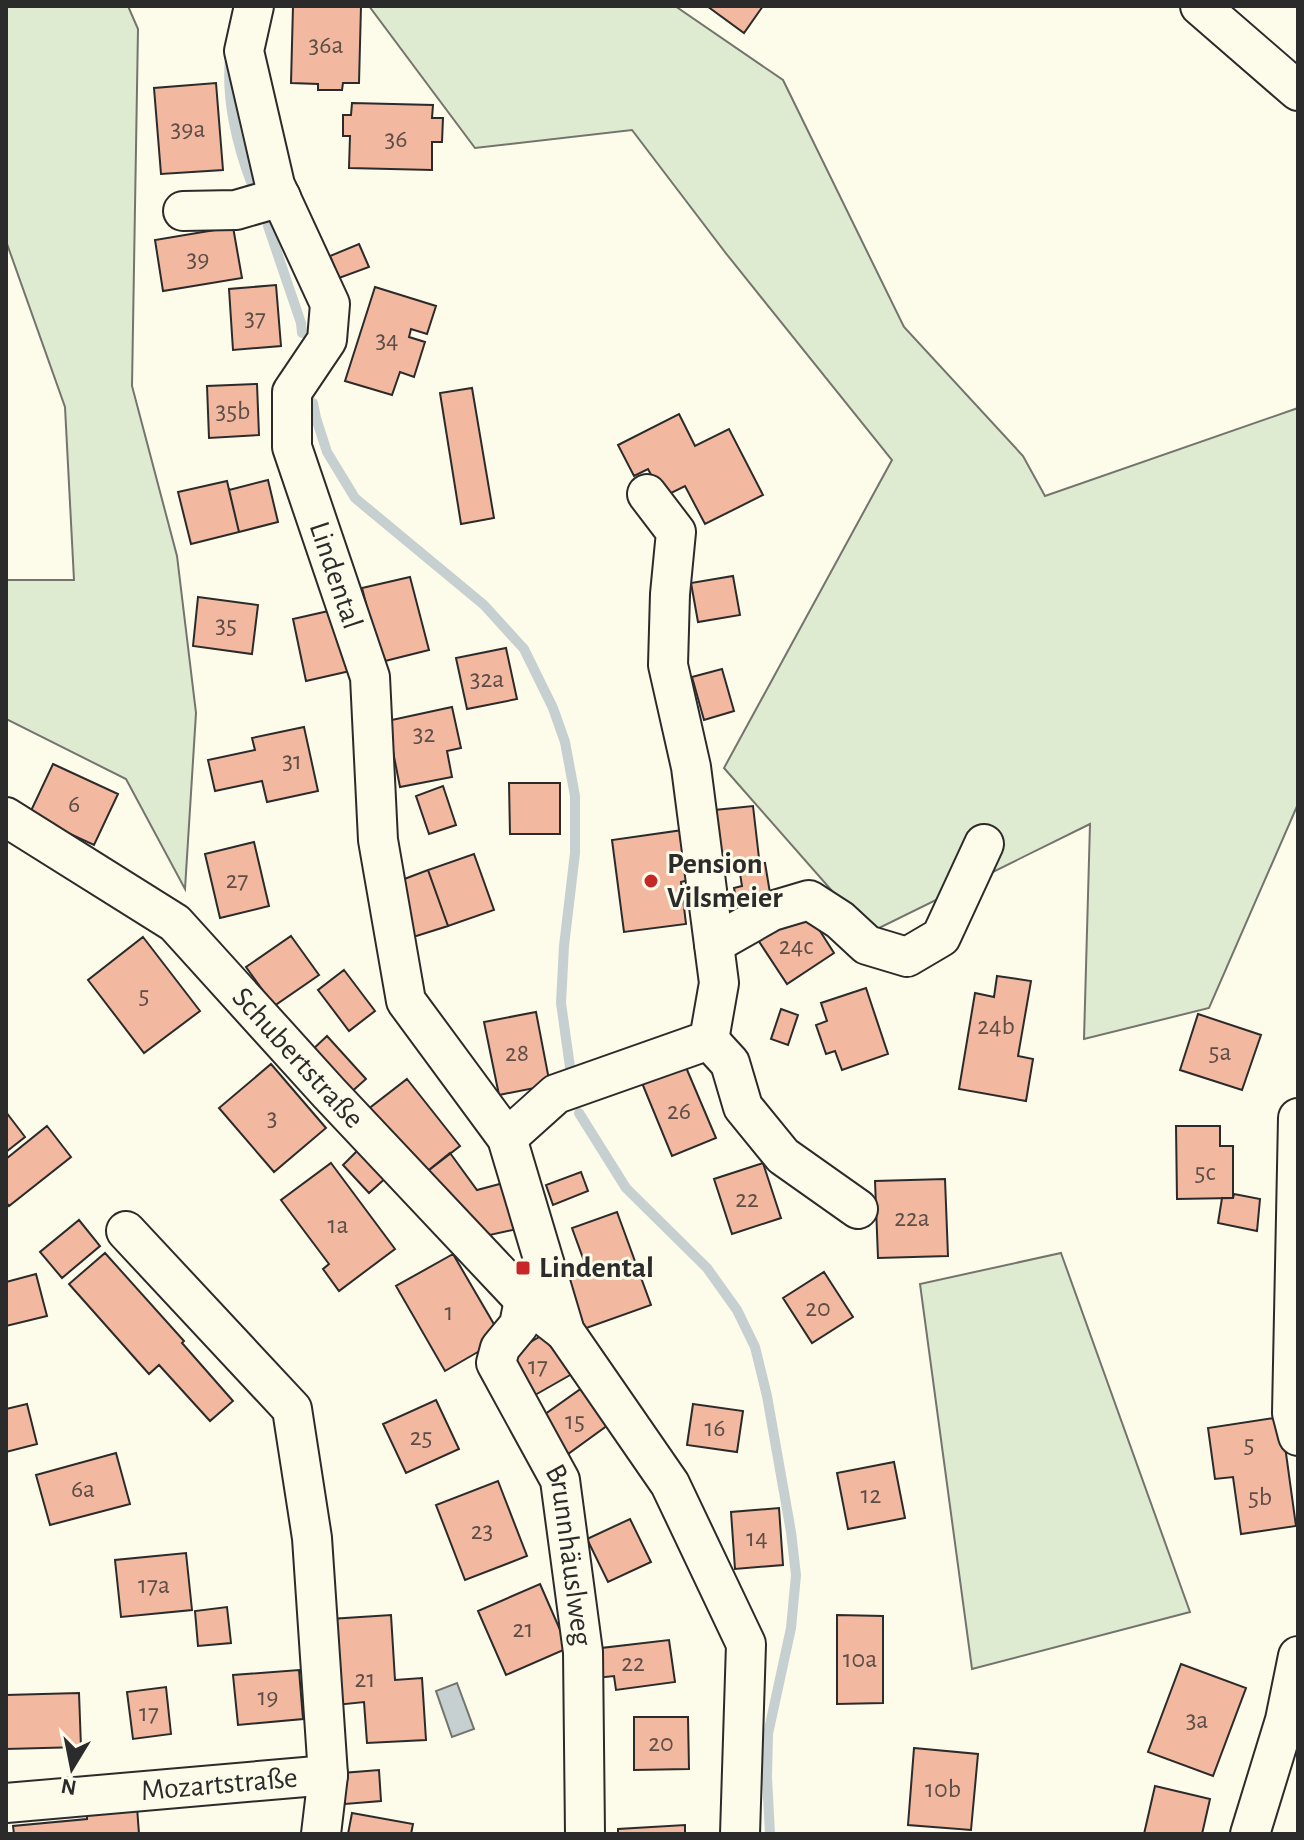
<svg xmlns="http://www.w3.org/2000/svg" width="1304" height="1840" font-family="'Alegreya Sans',sans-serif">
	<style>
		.green { fill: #deebd1; stroke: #74746e; stroke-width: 2 }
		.water { fill: #c7d0d0; stroke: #74746e; stroke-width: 2 }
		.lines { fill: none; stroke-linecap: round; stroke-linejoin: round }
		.stream { stroke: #c7d0d0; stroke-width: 10 }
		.building { fill: #f2b8a0; stroke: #2b2b2b; stroke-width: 2 }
		.minor-casing { stroke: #2b2b2b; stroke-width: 42 }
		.minor { stroke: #fdfbea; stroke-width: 38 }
		.poi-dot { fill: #c62828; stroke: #fdfbea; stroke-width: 3 }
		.labels { text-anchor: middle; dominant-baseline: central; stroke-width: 6; stroke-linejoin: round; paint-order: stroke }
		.number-label { font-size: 26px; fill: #5d4e48 }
		.street-label { font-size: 30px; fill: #2b2b2b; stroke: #fdfbea }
		.poi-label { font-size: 30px; font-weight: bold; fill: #2b2b2b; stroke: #fdfbea; text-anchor: start }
	</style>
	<rect width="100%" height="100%" fill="#fdfbea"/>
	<!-- green -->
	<path class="green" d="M6,6H128L138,29L132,386L177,556L196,713L185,889L126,779L6,719V580H74L65,407L6,241Z
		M369,6H675L783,80L904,327L1023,456L1045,496L1298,408V804L1209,1008L1084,1039L1090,824L869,933L724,768L892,460L728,256L632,130L475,148Z
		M1061,1253L1190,1612L972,1669L920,1284Z"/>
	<!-- water -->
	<path class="water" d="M457,1683L474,1729L452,1737L436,1691Z"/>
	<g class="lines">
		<!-- stream -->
		<path class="stream" d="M230,59C226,99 237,145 251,182
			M268,226L301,323L302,333
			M313,403L316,418L327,452L355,498L484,605L524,649L553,708L565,742L575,796V853L564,946L561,1003L570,1067
			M579,1113L626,1188L707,1268L737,1310L755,1347L767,1396L791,1532L796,1575L791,1628L768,1734L767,1777L770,1834"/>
	</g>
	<!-- building -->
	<path class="building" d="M293,6H361L359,83H343L342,90H318V84L291,83Z
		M707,6H763L744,33Z
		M216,83L223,170L161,174L154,88Z
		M352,103L433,105L432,118H443L442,142H432V170L349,168L350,136H343V115H351Z
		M233,227L242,278L163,291L155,240Z
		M359,244L369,267L339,278L330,256Z
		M276,285L281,346L233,350L229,289Z
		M375,287L436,306L427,334L411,329L409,337L425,342L414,377L400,372L392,395L345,381Z
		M257,384L259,435L209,438L207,386Z
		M472,388L494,518L461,524L440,393Z
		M679,414L695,446L729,429L763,495L705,524L685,486L663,497L648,469L634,476L618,445Z
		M268,480L278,522L239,532L229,490Z
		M227,481L239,532L191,544L178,492Z
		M733,576L740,615L698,622L691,583Z
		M410,577L429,650L381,662L362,588Z
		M198,597L258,605L252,654L193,646Z
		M333,610L350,671L306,681L293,619Z
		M506,648L517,699L467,709L456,658Z
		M722,669L734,711L704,720L692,677Z
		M452,707L461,748L447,751L452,777L400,787L387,721Z
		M304,727L318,791L267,802L262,781L215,791L208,760L255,750L252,738Z
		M53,764L118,794L94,845L29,815Z
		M509,783H560V834H510Z
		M443,786L456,825L429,834L416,796Z
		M753,806L759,858L711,863L705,811Z
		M683,830L689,880L681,882L686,924L624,932L612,840Z
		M254,842L269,906L220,918L205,854Z
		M474,854L494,910L448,926L428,870Z
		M765,863L772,905L738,910L734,888L742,886L739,867Z
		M428,870L448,926L410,938L399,881Z
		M806,909L834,953L787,984L758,940Z
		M291,936L319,975L274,1006L246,967Z
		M143,937L200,1011L144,1053L88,980Z
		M344,970L375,1011L349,1031L318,990Z
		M997,976L1031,981L1018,1056L1033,1059L1026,1101L959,1089L975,993L994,997Z
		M866,988L888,1054L842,1070L835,1051L826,1054L816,1025L827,1021L821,1003Z
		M781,1009L798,1015L788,1045L771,1039Z
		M536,1012L550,1085L499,1095L484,1022Z
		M1198,1014L1261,1035L1242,1090L1180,1070Z
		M327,1036L366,1079L349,1094L311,1051Z
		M271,1064L326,1128L274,1172L219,1108Z
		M685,1065L716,1138L672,1156L642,1083Z
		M407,1079L460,1146L420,1177L367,1110Z
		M6,1112L25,1137L6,1152Z
		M47,1126L71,1157L9,1206L6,1202V1159Z
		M1176,1126H1220V1146H1233V1198L1177,1199Z
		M361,1147L388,1176L369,1193L343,1165Z
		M450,1153L477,1190L507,1182L517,1229L476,1238L420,1177Z
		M331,1163L395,1249L339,1291L323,1269L329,1264L281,1200Z
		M763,1163L781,1218L732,1234L714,1179Z
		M581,1172L588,1191L553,1205L546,1185Z
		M945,1179L948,1256L878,1258L875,1181Z
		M1234,1194L1260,1199L1257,1231L1218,1223L1222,1198H1233Z
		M617,1212L651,1305L578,1331L560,1282L588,1272L572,1228Z
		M79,1220L100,1246L62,1278L40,1252Z
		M105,1253L184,1341L182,1343L233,1401L210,1421L159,1365L149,1374L69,1284Z
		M453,1254L502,1338L445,1371L396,1286Z
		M824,1272L853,1317L812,1343L783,1298Z
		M36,1274L47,1316L6,1326V1282Z
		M548,1332L572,1374L528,1399L504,1357Z
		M582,1388L608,1425L568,1454L541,1417Z
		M436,1400L459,1449L406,1473L383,1424Z
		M27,1404L37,1444L6,1452V1409Z
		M693,1404L743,1411L737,1452L687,1445Z
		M1281,1417L1296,1526L1241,1534L1233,1477L1215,1479L1208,1428Z
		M116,1453L130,1504L50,1525L36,1475Z
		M894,1462L905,1518L848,1529L837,1473Z
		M498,1481L527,1556L465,1580L436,1505Z
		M779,1508L783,1565L735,1569L731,1512Z
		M630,1519L651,1562L608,1582L587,1539Z
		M186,1553L192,1610L121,1617L115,1560Z
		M540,1584L568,1648L506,1675L478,1611Z
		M227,1607L231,1643L198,1646L195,1611Z
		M391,1615L395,1680L422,1678L426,1740L367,1743L364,1702L336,1705L330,1619Z
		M837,1615L883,1616V1703L837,1704Z
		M669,1640L675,1682L616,1690L614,1676L596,1678L593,1649Z
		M1181,1664L1246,1688L1213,1776L1148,1752Z
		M299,1670L303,1719L238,1725L233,1675Z
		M166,1687L171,1734L133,1739L127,1692Z
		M79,1693L81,1747L6,1749V1695Z
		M634,1717H688L689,1769L634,1770Z
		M914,1748L978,1754L971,1830L908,1825Z
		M379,1770L381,1801L345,1804L342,1773Z
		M1155,1786L1210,1799L1202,1834H1144Z
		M137,1807L139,1834H14L13,1826L87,1819V1812Z
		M352,1813L413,1824L411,1834H348Z
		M685,1825V1834H618V1829Z"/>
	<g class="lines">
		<!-- minor casing -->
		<g class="minor-casing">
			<g id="minor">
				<path id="s1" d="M254,6L244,51L275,185L330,304L327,340L292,392V447L370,677L378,840L406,1001L507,1138L565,1332L670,1484L746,1644L740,1834"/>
				<path d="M1200,6L1298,91"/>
				<path d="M183,211L236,210L281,197"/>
				<path id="s2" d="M6,817L175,923L329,1093L524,1300L565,1332"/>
				<path d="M714,944L772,911L809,900L840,920L867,945L907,957L941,937L984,844"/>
				<path d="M709,1040L730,1063L743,1107L783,1156L858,1209"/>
				<path d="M1298,1118L1292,1413L1298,1436"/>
				<path d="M507,1138L556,1094L709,1040L719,983L691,767L668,665L670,594L676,532L647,494"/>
				<path d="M126,1231L292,1409L312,1538L328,1775"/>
				<path id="s3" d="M524,1300L519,1325L500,1348L496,1363L560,1480L583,1652L585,1834"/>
				<path id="s4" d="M6,1803L328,1775L321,1834"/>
				<path d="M1250,1834L1285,1720L1298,1656"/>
			</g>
		</g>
		<!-- minor -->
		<use href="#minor" class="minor"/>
	</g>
	<!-- markers -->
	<g class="poi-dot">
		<circle cx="651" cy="881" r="8"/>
		<rect x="515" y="1260" width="16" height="16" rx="4"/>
	</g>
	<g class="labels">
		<!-- number labels -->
		<g class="number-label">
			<text x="326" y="45">36a</text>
			<text x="188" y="129">39a</text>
			<text x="396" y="139">36</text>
			<text x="198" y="259">39</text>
			<text x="255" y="318">37</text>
			<text x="387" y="340">34</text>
			<text x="233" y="411">35b</text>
			<text x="226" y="625">35</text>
			<text x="487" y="679">32a</text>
			<text x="424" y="734">32</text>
			<text x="292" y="761">31</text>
			<text x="74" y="804">6</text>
			<text x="237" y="880">27</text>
			<text x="796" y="946">24c</text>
			<text x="144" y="995">5</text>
			<text x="996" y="1026">24b</text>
			<text x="1220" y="1052">5a</text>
			<text x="517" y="1053">28</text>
			<text x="679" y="1111">26</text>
			<text x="272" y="1118">3</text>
			<text x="1205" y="1172">5c</text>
			<text x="747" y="1199">22</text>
			<text x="912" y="1218">22a</text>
			<text x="338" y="1225">1a</text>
			<text x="818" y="1308">20</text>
			<text x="449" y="1312">1</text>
			<text x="538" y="1366">17</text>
			<text x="575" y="1421">15</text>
			<text x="715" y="1428">16</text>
			<text x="421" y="1437">25</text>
			<text x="1249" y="1444">5</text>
			<text x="83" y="1489">6a</text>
			<text x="871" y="1495">12</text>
			<text x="1260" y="1497">5b</text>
			<text x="482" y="1531">23</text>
			<text x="757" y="1538">14</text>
			<text x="154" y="1585">17a</text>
			<text x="523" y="1629">21</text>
			<text x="860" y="1659">10a</text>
			<text x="633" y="1663">22</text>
			<text x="365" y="1679">21</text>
			<text x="268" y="1697">19</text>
			<text x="149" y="1713">17</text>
			<text x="1197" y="1720">3a</text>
			<text x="661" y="1743">20</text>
			<text x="943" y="1789">10b</text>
		</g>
		<!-- street labels -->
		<g class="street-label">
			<text stroke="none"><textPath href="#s1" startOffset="604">Lindental</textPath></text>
			<text stroke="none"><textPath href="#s2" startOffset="382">Schubertstraße</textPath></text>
			<text stroke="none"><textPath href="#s3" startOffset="280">Brunnhäuslweg</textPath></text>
			<text stroke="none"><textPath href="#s4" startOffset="214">Mozartstraße</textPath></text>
		</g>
		<!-- poi labels -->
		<g class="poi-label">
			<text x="667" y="864">Pension<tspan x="667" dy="34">Vilsmeier</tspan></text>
			<text x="539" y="1268">Lindental</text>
		</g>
	</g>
	<!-- border -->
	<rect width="1304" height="1840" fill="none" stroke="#2b2b2b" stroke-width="16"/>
	<!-- north arrow -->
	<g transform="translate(72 1768) rotate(190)" stroke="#fdfbea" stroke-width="6" paint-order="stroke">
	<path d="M0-6L14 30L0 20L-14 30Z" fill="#2b2b2b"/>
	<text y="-12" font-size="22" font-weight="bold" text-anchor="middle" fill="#2b2b2b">N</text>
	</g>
</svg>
